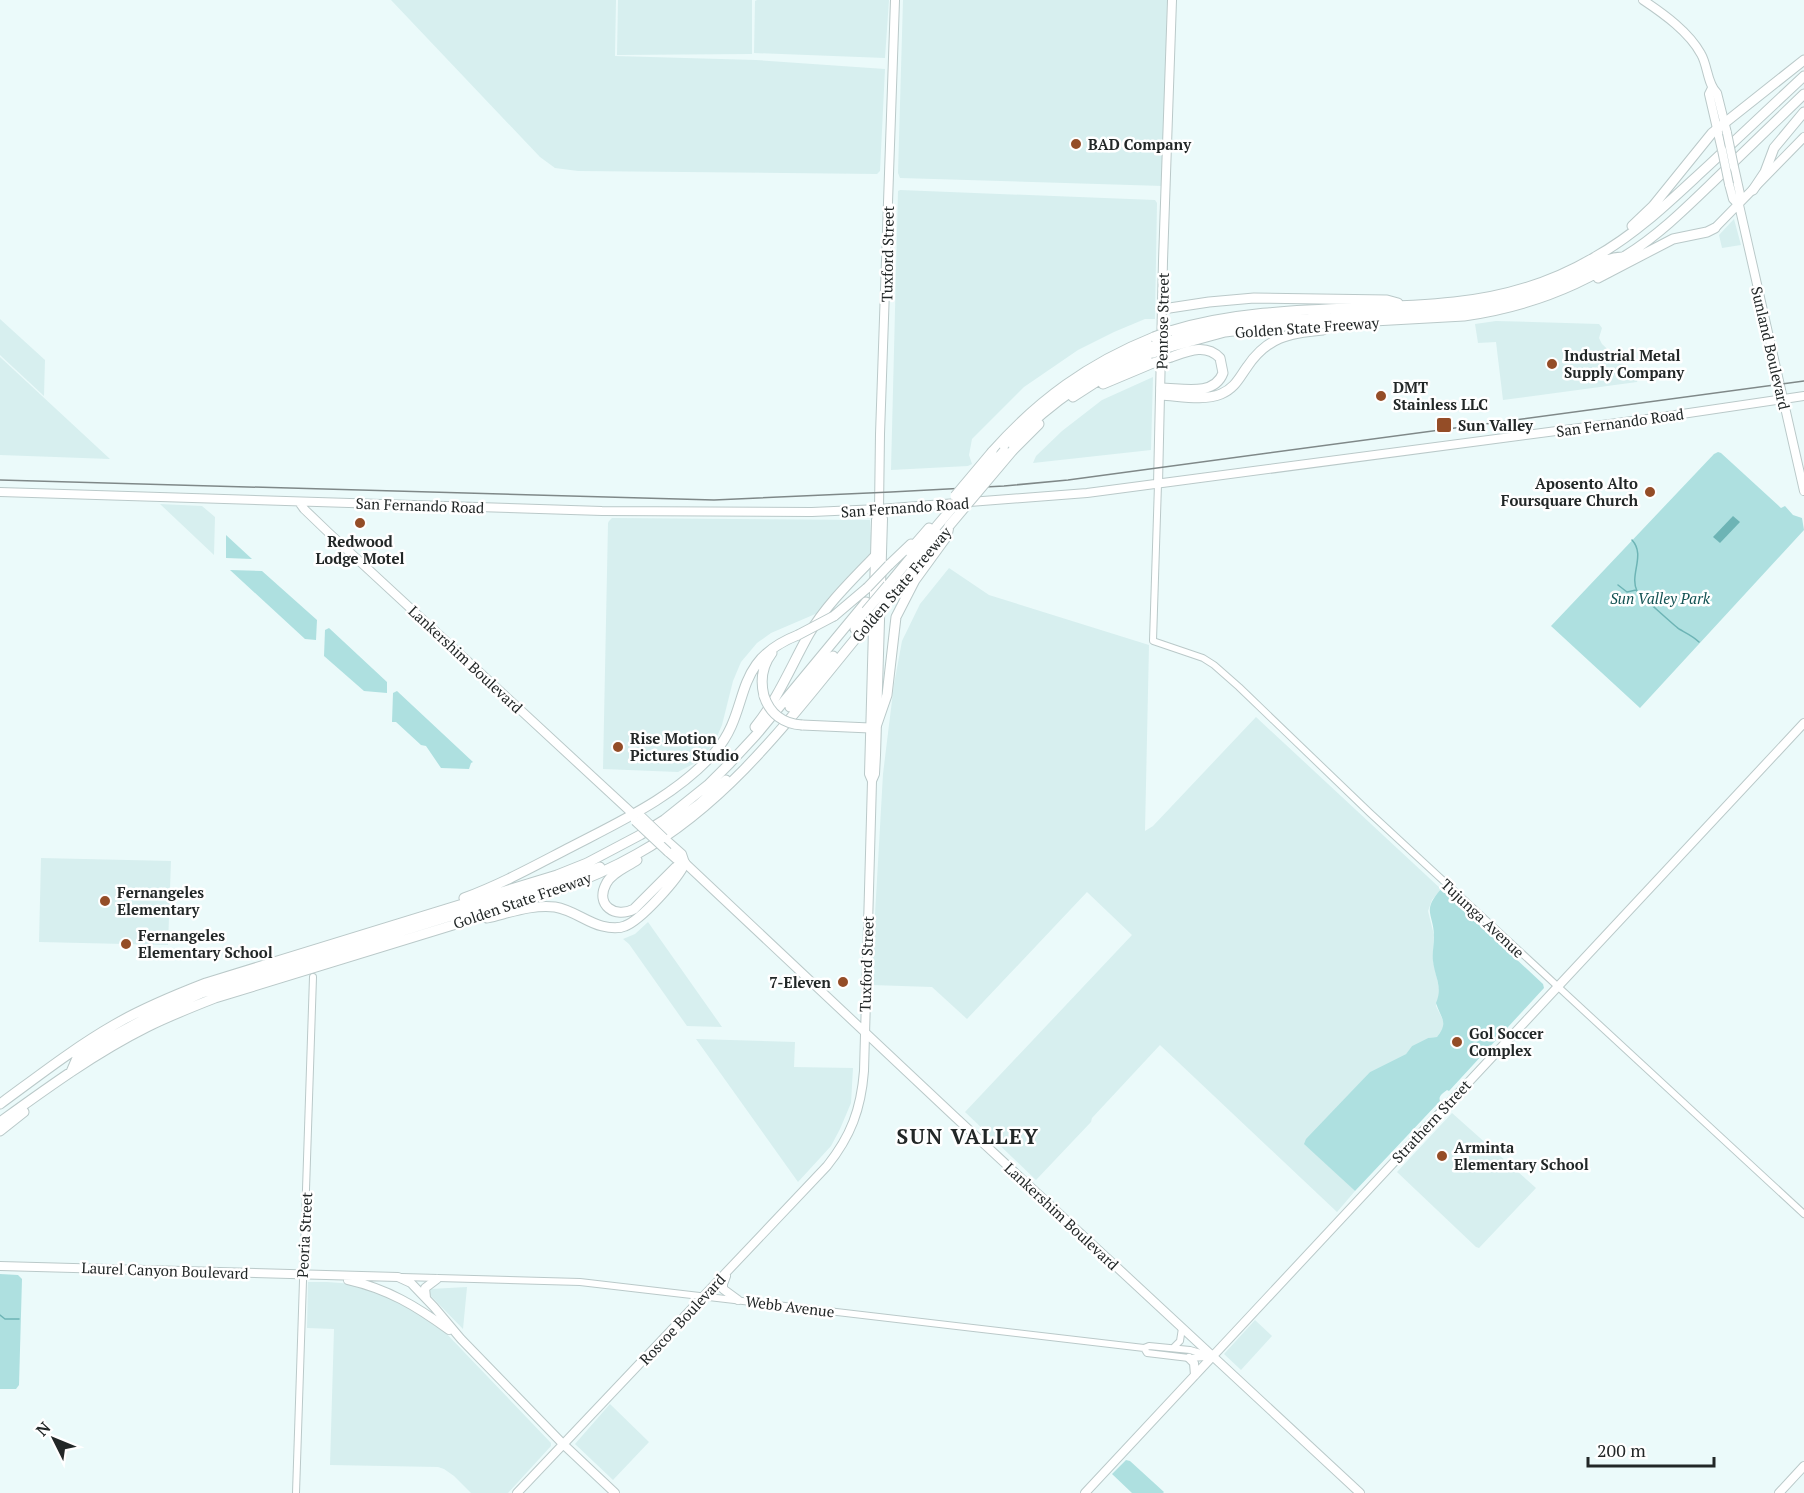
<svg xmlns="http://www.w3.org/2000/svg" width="1804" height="1493" font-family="'PT Serif',serif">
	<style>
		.built { fill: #d7efef }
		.green { fill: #aee0e0 }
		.water { fill: #6db4b5 }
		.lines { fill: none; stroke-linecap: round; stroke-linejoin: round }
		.stream { stroke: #6db4b5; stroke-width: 1.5 }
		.minor-casing { stroke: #bac9c9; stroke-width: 8 }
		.major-casing { stroke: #bac9c9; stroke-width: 10 }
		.highway-casing { stroke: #bac9c9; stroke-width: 11 }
		.minor { stroke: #fff; stroke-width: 6 }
		.major { stroke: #fff; stroke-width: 8 }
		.highway { stroke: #fff; stroke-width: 9 }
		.rail { stroke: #7f8888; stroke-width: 1.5 }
		.major-bridge-casing { stroke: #bac9c9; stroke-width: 10; stroke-linecap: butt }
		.highway-bridge-casing { stroke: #bac9c9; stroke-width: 11; stroke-linecap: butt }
		.major-bridge { stroke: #fff; stroke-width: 8 }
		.highway-bridge { stroke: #fff; stroke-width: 9 }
		.poi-dot { fill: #944d27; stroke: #fff; stroke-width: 2 }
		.labels { text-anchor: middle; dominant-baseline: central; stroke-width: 5; stroke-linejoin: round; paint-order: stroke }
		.poi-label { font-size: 15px; font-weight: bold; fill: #222727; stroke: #fff; text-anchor: start }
		.street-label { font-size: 15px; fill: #222727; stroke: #fff }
		.park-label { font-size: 15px; font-style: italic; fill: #135253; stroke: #fff }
		.district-label { font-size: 21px; font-weight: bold; letter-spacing: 1.5px; fill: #222727; stroke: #fff }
	</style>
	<rect width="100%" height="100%" fill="#ebfafa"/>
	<!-- built -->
	<path class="built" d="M391,0H616L615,56L756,60L885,69L880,171L877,174L578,171L555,168L540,157Z
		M618,0H752V54L617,55Z
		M757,0H889L885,58L754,53L755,1Z
		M903,0H1167L1163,186L900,178L898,173Z
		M900,190L1155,200L1157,203L1155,319H1145L1114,332L1078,350L1024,387L972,439L969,455L972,464L968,466L891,470L898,191Z
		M1734,219L1741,245L1722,248L1719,235Z
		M0,319L45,360L44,396L0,355Z
		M1496,321L1599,324L1602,328L1599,338L1602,344L1638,378L1637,382L1503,400L1496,342L1478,343L1475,324Z
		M0,357L110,459L0,455Z
		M1153,377L1151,450L1033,463L1036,456L1062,431L1102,400Z
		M160,504L202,506L215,517L214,555Z
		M612,518L870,520L872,553L820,612L771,633L757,643L741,662L733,681L722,725L716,739L707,752L695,763L678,772L603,769L608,523L609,521Z
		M949,568L989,595L1149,645L1145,831L1153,826L1256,717L1441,889L1432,900L1428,911L1434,935L1433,960L1440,993L1436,1006L1444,1022L1443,1028L1437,1037L1428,1038L1412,1046L1406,1054L1370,1072L1305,1144L1355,1191L1337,1212L1160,1045L1092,1118L1091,1122L1036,1180L965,1112L1132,935L1087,892L967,1019L932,987L871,985L883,774L894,684L902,641L920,604Z
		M41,858L171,861L168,945L39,942Z
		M648,922L722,1027L687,1026L629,944L623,939L635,934Z
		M696,1039L795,1042L794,1067L853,1068L851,1103L840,1129L831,1146L798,1182Z
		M1452,1113L1536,1188L1479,1248L1476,1247L1397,1172Z
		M308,1282H327L354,1284L385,1294L413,1308L442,1329L551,1443V1446L508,1493H471L454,1476L444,1469L438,1467L330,1465L334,1329L307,1328Z
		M467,1287L463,1329L428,1293V1291L430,1289Z
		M1255,1320L1272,1336L1241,1370L1224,1354Z
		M610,1404L649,1442L613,1480L575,1444Z"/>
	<!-- green -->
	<path class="green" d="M1718,452L1721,453L1781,508L1785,506L1793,515L1802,518L1804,530L1640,708L1551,626L1714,454Z
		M226,535L252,559L226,558Z
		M230,570L262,571L317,620L316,640L305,639Z
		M329,628L387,682V693L364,691L324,656L325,630Z
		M397,691L473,762L471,763L469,769L441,768L426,746L421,745L396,722H392L393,693Z
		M1441,889L1543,984L1544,988L1449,1091L1447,1090C1443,1093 1438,1096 1440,1101L1355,1191L1304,1144L1306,1139L1370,1072L1406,1054L1412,1046L1428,1038L1437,1037C1449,1022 1441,1019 1436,1003C1443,987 1435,978 1433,961C1432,953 1434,945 1434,937C1434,913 1421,912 1441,889Z
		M0,1274L18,1275L22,1279L19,1385L16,1389H0Z
		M1126,1460L1130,1461L1164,1492L1163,1493H1132L1112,1474Z"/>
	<!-- water -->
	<path class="water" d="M1733,516L1740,522L1720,543L1713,537Z"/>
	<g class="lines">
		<!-- stream -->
		<path class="stream" d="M1632,540C1646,555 1629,575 1637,591C1639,594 1675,626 1679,629C1686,633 1693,636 1699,642
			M1618,585L1627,592L1636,590
			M0,1315L5,1319H19"/>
		<!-- minor casing -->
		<g class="minor-casing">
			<path id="minor" d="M1158,484L1153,641L1203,658L1214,665L1239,687L1370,813L1804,1214
				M402,1277L580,1282L1144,1348L1149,1346L1190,1350L1211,1356
				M1144,1348L1147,1353L1189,1358L1207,1357
				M1173,1348L1180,1341L1182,1328
				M296,1493L313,977"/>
		</g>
		<!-- major casing -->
		<g class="major-casing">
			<path id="major" d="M1643,0C1664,14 1689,32 1701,54C1708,66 1707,84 1717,93L1727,133
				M1712,88L1709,94L1722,150
				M1734,167L1740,194L1739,205L1804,491
				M1729,184L1733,199L1739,205
				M1715,228L1804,137
				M1158,484L1163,261L1172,0
				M0,492L602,511L812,512L879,509L1087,493L1655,418L1804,396
				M299,502L304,509L329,533L634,815L640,816
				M872,781L875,774L876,755L883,519L879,509
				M664,838L682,854L685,863
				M668,852L676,859L685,863L954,1116L1360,1493
				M0,1266L398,1277L411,1283L434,1307L461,1339L563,1444L615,1493
				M726,1276L723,1284V1289L738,1300
				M348,1280C388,1289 416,1306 449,1330
				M426,1298L425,1288L437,1279
				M1189,1358L1194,1363L1195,1375
				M517,1493L827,1166C851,1136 861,1109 864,1071L872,781L869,774L876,520L879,509L880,434L895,0
				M1085,1493L1804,723
				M1779,1493L1804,1466"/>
		</g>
		<!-- highway casing -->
		<g class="highway-casing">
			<path id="highway" d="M1753,190L1765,172L1774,148L1804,112
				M1632,226L1653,206L1712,133L1804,60
				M1598,278L1673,239L1707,232L1715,228
				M1163,309L1209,302L1254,298L1387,300L1398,303
				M1170,331C1263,303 1359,312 1454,302C1503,297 1553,282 1595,257C1638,233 1672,199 1708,166C1740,136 1772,106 1804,76
				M1170,340L1196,332L1255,322L1450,311C1484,306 1518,300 1550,287C1560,283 1570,279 1580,274C1594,267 1606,257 1622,257
				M1170,347L1225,332L1267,327L1464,316C1521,308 1577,288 1625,256C1659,235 1687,207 1715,180C1745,151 1774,123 1804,94
				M1103,384L1153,363
				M1161,388C1181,388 1214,397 1223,373L1220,358C1206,343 1188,351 1171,357
				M1161,395C1180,396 1204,401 1221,394C1235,388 1239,378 1247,367C1267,337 1289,333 1323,330
				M1073,397L1104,377L1153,353
				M1013,450L1039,424
				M1004,451C1046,404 1096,371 1153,346
				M992,452C1038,400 1089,363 1154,337
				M909,551L929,528
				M916,556L941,527
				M889,565L911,544
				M888,585L917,550
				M887,600L928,552
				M834,616L867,588
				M855,629L866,616
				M764,696C760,680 762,666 772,653
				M790,707L833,656
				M802,725L870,728L877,724L887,695L896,617L915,580L947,536L949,526
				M755,727C778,699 791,666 809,634C826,605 852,580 875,556
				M654,837L698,805L726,780
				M637,860C627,867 611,873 606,884C595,905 615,919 634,909L676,867L685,863
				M464,898C502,884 536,865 571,847C621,821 676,796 715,752C753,708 729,662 798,635
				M487,918C509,913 533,904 555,907C573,910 586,922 602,926C610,928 618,929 625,926C641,920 678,879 685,863
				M71,1072L77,1058L102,1042L150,1016L202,993L558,883L600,867
				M0,1104C37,1077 74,1048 114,1025C143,1008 175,995 206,983L557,875L587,863L640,835L664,820L709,784L730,763L756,735L866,602
				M0,1122C47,1088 95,1053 147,1027C169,1016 192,1007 215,998L453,925L462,920C522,902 583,885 637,854C733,800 797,709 866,626
				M0,1131L24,1112"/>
		</g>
		<!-- minor -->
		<use href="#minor" class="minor"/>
		<!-- major -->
		<use href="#major" class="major"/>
		<!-- highway -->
		<use href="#highway" class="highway"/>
		<!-- rail -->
		<path class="rail" d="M0,480L714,500L891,492L1004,486L1068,480L1804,381"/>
		<!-- major-bridge casing -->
		<g class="major-bridge-casing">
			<path id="major-bridge" d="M1727,133L1734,167
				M1722,150L1729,184
				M642,817L664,838
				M635,821L668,852"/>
		</g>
		<!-- highway-bridge casing -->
		<g class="highway-bridge-casing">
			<path id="highway-bridge" d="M1154,337L1170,331
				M1153,346L1170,340
				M1153,353L1170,347
				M1153,363L1171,357
				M955,496L992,452
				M961,502L1004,451
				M949,526L1013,450
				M936,527L963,495
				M867,588L889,565
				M866,611L888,585
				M866,626L887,600
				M798,635L834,616
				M764,696C770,714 784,724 802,725"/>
		</g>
		<!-- major-bridge -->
		<use href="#major-bridge" class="major-bridge"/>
		<!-- highway-bridge -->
		<use href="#highway-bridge" class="highway-bridge"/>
	</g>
	<!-- markers -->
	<g class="poi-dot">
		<circle cx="1076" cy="144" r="6"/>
		<circle cx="1552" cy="364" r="6"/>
		<circle cx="1381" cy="396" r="6"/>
		<rect x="1436" y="417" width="16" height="16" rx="3"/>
		<circle cx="1650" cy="492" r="6"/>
		<circle cx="360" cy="523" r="6"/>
		<circle cx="618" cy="747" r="6"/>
		<circle cx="105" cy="901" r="6"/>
		<circle cx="126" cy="944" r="6"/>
		<circle cx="843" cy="982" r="6"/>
		<circle cx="1457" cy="1042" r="6"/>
		<circle cx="1442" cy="1156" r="6"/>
	</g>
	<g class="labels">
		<!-- poi labels -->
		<g class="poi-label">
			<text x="1088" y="144">BAD Company</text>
			<text x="1564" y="355">Industrial Metal<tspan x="1564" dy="17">Supply Company</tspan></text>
			<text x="1393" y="387">DMT<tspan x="1393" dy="17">Stainless LLC</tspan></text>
			<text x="1458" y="425">Sun Valley</text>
			<text x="1638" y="483" text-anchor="end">Aposento Alto<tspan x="1638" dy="17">Foursquare Church</tspan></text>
			<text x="360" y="541" text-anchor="middle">Redwood<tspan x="360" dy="17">Lodge Motel</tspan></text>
			<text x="630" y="738">Rise Motion<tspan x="630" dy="17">Pictures Studio</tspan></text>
			<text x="117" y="892">Fernangeles<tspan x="117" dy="17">Elementary</tspan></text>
			<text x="138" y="935">Fernangeles<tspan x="138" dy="17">Elementary School</tspan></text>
			<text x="831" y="982" text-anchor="end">7-Eleven</text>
			<text x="1469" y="1033">Gol Soccer<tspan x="1469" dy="17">Complex</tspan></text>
			<text x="1454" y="1147">Arminta<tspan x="1454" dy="17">Elementary School</tspan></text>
		</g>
		<!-- street labels -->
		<g class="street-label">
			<text transform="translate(887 254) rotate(-89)">Tuxford Street</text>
			<text transform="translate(1162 321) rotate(-89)">Penrose Street</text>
			<text transform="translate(1307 327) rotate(-4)">Golden State Freeway</text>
			<text transform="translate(1771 348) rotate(77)">Sunland Boulevard</text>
			<text transform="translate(1620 422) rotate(-8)">San Fernando Road</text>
			<text transform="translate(420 505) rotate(2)">San Fernando Road</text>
			<text transform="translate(905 507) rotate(-4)">San Fernando Road</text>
			<text transform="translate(901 584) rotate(-50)">Golden State Freeway</text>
			<text transform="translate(466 659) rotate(43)">Lankershim Boulevard</text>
			<text transform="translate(522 900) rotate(-19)">Golden State Freeway</text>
			<text transform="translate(1483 918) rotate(43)">Tujunga Avenue</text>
			<text transform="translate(866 964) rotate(-88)">Tuxford Street</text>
			<text transform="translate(1431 1121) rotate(-47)">Strathern Street</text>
			<text transform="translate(1062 1216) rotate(43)">Lankershim Boulevard</text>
			<text transform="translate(304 1235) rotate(-87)">Peoria Street</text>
			<text transform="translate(165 1270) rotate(2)">Laurel Canyon Boulevard</text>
			<text transform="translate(790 1306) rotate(7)">Webb Avenue</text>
			<text transform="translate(682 1319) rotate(-47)">Roscoe Boulevard</text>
		</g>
		<!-- park labels -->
		<g class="park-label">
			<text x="1660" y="598">Sun Valley Park</text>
		</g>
		<!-- district labels -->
		<g class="district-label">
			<text x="968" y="1136">SUN VALLEY</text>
		</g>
	</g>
	<!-- north arrow -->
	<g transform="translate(54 1439) rotate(313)" stroke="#ffffff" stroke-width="4.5" paint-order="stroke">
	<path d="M0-4.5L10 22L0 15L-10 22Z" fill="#222727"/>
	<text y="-9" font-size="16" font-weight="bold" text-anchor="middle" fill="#222727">N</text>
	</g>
	<!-- scale -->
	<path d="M1588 1457v9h126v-9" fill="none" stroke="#222727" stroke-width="3"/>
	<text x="1597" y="1457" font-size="18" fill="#222727" stroke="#ffffff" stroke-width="4.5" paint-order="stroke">200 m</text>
</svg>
